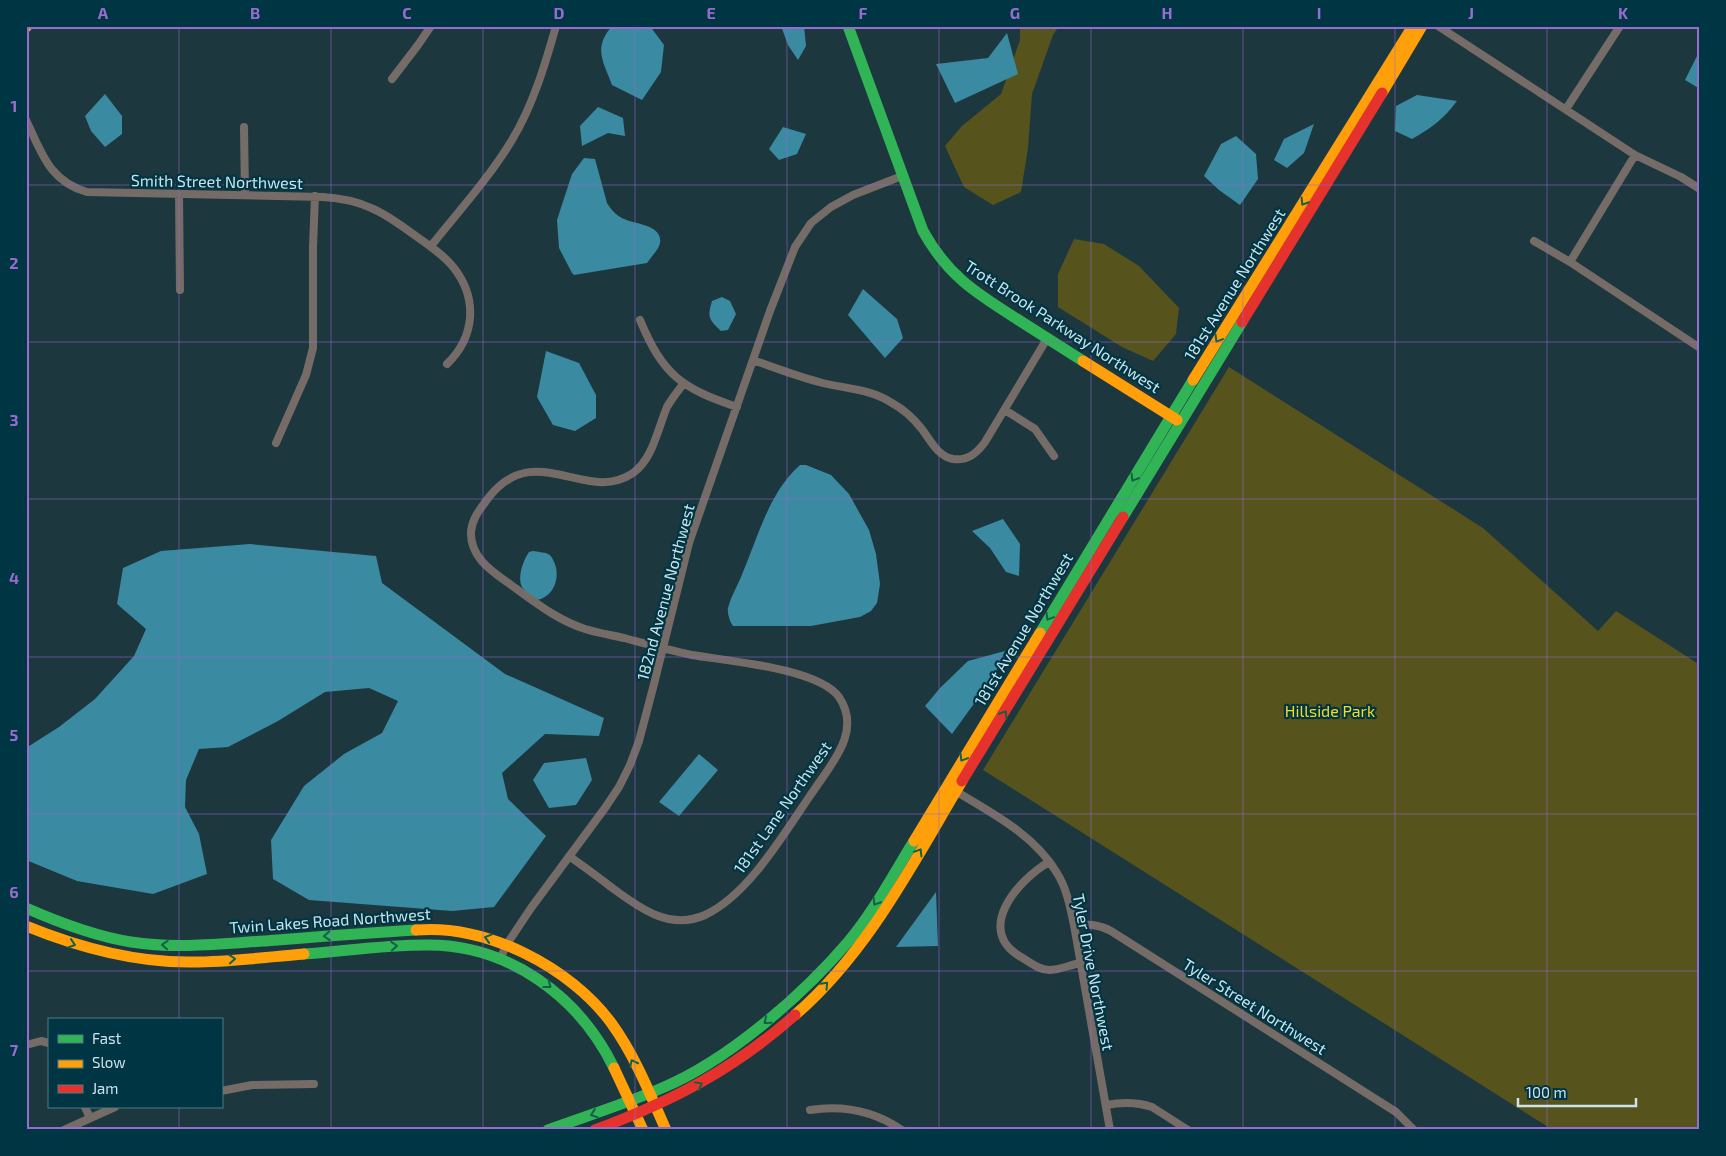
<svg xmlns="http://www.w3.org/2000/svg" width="1726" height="1156" font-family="'Exo 2',sans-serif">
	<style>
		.green { fill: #57531c }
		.water { fill: #3a8aa2 }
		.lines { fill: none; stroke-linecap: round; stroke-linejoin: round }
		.street { stroke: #766c67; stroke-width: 8 }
		.fast { stroke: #30b455; stroke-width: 11 }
		.slow { stroke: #ff9f0a; stroke-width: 11 }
		.jam { stroke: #e5322d; stroke-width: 11 }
		.oneway { stroke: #116149 }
		.grid { fill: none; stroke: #976ccf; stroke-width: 1; stroke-opacity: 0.55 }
		.labels { text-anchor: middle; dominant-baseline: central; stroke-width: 4.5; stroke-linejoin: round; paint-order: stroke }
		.street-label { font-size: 16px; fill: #cbe3ec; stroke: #003543 }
		.park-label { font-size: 16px; fill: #f4de25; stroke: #003543 }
		.neatline { fill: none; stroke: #976ccf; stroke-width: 2 }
		.grid-label { font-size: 16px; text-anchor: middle; font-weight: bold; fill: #976ccf }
	</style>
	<rect width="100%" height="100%" fill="#1d373f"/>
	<!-- green -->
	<path class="green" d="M1020,26H1059L1053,35L1032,94L1028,148L1021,192L993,205L964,187L945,146L962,126L1001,94L1020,40Z
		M1074,239L1104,244L1139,266L1179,308L1176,334L1153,361L1122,347L1058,307V274Z
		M1229,367L1483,528L1598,631L1616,611L1700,665V1130H1553L983,770Z"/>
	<!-- water -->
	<path class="water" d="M612,26H650L664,45L661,72L642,100L612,85C603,61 593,48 612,26Z
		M781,26H804L806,46L798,60L788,45Z
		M1007,33L1018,74L955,103L936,64L988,58Z
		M1700,50V89L1685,80Z
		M105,94L122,116V134L105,147L91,131L85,116Z
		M1417,95L1457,101C1444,119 1431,128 1412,139L1395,131L1396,106Z
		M598,107L623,118L625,136L608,133L582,146L580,126Z
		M1314,124L1304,153L1287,168L1274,160L1284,139Z
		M783,127L806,134L797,154L779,160L769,149Z
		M1236,136L1256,154L1258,179L1240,205L1219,190L1204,176L1221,144Z
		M584,158L595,159L607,203C611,210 617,216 624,219C635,224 663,225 660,243C659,249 651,257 647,263L574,275L572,273L559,248L557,220L572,174Z
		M863,289L897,319L903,338L885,358L848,315Z
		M722,297L730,301L736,314L728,330L721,331C709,319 707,318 712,301Z
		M546,351L579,363L596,395V418L575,431L553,425L537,397Z
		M800,465H806L831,475L849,494L869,530L876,554L880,584L877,603L871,611L860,617L811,626H733C730,622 727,613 728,608C731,596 739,583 743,572C758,536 770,491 800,465Z
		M1003,519L1020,544L1019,576L1006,572L990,548L972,531Z
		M250,544L376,556L382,583L505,674L604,718L599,736L545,734L502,773L508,799L546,836L494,907L452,911L309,900L273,879L271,840L304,786L344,754L382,733L398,701L369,688L325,692L278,721L228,747L199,749L186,780L185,807L199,834L207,874L153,894L77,881L26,860V748L59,727L95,699L134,656L146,629L117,604L123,568L161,551Z
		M533,551C537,552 544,552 548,554C552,556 553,560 555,564C560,578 554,597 537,600C532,597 525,592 522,587C517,577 523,561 529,552Z
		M1005,651L994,676L952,734L925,706L940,688L968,661Z
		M699,754L718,770L679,816L659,802Z
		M586,758L592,780L576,805L549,808L533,780L544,763Z
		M936,892L938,946L896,947Z"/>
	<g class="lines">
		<!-- street -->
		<path class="street" d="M1438,26L1635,155L1681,177L1700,189
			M392,79L418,45L431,26
			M1566,109L1620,26
			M26,120C42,153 49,181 87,192L323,197C339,198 356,201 371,208C386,214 399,224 413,234C427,244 443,254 454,268C478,299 475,337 447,364
			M244,127L245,195
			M179,194L180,290
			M1534,241L1570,262L1700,348
			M431,246C458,212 489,178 512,140C533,105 545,65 556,26
			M1570,262L1635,155
			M640,320C663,375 681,388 737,407
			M753,360C775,368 796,376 819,382C844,389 869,388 892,403C903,409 913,418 921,428C930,439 937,456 953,459C968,461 977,453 985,442L1048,337
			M1005,410L1035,429L1054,456
			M276,443L306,375L313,348V246L315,196
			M952,789C990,812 1034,834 1057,873C1067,889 1070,907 1074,925L1110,1130
			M569,856C583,866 597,876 611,887C638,907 669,931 705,915C750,894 786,830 814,790C832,763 862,731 839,697C818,668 727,661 692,655C669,650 647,644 624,638C611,635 598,633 585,629C557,620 535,602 511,585C493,572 470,558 471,532C472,518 481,508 489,497C536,438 586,505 633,473C653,459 658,428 667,407C672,398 678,391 684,383
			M1049,862C1018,880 974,930 1021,957C1030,962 1039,970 1049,970C1059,970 1070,965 1080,963
			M1074,925C1088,924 1098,924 1111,931L1396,1112L1414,1130
			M500,959L507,944L531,908L605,808L619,787L630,765L639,741L654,684L689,543L770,311L795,247L811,223L831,207L853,195L902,176
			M26,1045L41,1041L49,1043
			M221,1091L252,1085L314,1084
			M1106,1105C1122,1102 1137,1102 1152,1107L1188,1130
			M85,1107L90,1118
			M810,1110C842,1105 874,1111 902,1130
			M64,1130L115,1107"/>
		<!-- fast -->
		<path class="fast" d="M848,26L923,231C948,276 976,293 1017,319C1039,333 1061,347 1083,361
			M1123,517L1242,322
			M1040,633L1193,380
			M26,908C60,923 94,936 131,942C175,949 220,944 264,941C315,937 365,933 416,930
			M304,954C344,951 386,945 426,945C508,944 579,996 614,1068
			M548,1130C586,1116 625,1104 662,1088C727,1061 802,996 848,942C874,911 893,875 914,841"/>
		<!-- slow -->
		<path class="slow" d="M26,27L27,26
			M1382,93L1422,26
			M1083,361L1177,420
			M1193,380L1413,26
			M914,841L1040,633
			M26,926C80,948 135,963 193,962C230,962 267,957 304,954
			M416,930C486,924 571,967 612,1024C635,1056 650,1094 666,1130
			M795,1015C868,952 913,863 962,781
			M614,1068L643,1130"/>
		<!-- jam -->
		<path class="jam" d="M1242,322L1382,93
			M962,781L1123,517
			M595,1130C672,1101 733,1070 795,1015"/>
	</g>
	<!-- one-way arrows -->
	<defs><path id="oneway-chevron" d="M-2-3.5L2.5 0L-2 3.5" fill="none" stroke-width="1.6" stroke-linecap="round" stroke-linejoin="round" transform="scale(1.25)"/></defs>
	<g class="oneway">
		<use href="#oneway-chevron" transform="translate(1304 202) rotate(122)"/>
		<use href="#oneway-chevron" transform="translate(1218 339) rotate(121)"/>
		<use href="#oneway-chevron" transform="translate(1134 478) rotate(121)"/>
		<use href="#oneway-chevron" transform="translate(1049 617) rotate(121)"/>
		<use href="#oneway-chevron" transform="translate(1004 714) rotate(-59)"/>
		<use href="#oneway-chevron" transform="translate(963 758) rotate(121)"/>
		<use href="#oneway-chevron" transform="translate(919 852) rotate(-59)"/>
		<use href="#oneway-chevron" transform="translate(876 902) rotate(123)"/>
		<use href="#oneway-chevron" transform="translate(327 936) rotate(176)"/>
		<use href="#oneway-chevron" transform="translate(488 938) rotate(-163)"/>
		<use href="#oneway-chevron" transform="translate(72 944) rotate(18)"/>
		<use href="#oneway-chevron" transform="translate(165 945) rotate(-177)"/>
		<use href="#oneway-chevron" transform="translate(394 946) rotate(-5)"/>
		<use href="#oneway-chevron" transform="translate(232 959) rotate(-4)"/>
		<use href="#oneway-chevron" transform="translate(548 985) rotate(37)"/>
		<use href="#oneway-chevron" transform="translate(825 985) rotate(-47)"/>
		<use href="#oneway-chevron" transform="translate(767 1021) rotate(140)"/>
		<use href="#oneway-chevron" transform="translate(633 1063) rotate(-117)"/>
		<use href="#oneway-chevron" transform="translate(699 1085) rotate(-29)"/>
		<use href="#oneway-chevron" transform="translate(594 1114) rotate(161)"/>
	</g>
	<!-- grid -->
	<path class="grid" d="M179,26V1020M331,26V1130M483,26V1130M635,26V1130M787,26V1130M939,26V1130M1091,26V1130M1243,26V1130M1395,26V1130M1547,26V1130M26,185H1700M26,342H1700M26,499H1700M26,657H1700M26,814H1700M26,971H1700M179,1107V1130"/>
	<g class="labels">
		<!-- street labels -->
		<g class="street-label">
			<text transform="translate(217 181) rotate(1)">Smith Street Northwest</text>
			<text transform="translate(1234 284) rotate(-58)">181st Avenue Northwest</text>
			<text transform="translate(1063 326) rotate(33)">Trott Brook Parkway Northwest</text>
			<text transform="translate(665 592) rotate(-75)">182nd Avenue Northwest</text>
			<text transform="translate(1023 629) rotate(-59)">181st Avenue Northwest</text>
			<text transform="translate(782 807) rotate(-55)">181st Lane Northwest</text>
			<text transform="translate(330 920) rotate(-4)">Twin Lakes Road Northwest</text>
			<text transform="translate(1094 972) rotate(79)">Tyler Drive Northwest</text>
			<text transform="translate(1255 1006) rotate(32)">Tyler Street Northwest</text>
		</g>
		<!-- park labels -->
		<g class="park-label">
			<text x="1330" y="710">Hillside Park</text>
		</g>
	</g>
	<!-- border -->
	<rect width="1726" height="1156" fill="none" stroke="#003543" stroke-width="55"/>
	<!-- legend -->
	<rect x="48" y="1018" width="175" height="90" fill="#003543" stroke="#517b87"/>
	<rect x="58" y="1035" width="25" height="8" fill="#30b455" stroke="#517b87"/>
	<text x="92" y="1044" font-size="15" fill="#cbe3ec">Fast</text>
	<rect x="58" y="1060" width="25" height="8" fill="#ff9f0a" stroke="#517b87"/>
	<text x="92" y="1068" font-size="15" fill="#cbe3ec">Slow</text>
	<rect x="58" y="1085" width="25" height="8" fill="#e5322d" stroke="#517b87"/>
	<text x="92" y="1094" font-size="15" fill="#cbe3ec">Jam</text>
	<!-- scale -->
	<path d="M1518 1098v8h118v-8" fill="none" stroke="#cbe3ec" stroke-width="2.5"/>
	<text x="1526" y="1098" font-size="15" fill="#cbe3ec" stroke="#003543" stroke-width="4" paint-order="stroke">100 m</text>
	<rect x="28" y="28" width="1670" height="1100" class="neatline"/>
	<g class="grid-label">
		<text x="103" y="19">A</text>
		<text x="255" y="19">B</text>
		<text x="407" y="19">C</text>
		<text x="559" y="19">D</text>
		<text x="711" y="19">E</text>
		<text x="863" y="19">F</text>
		<text x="1015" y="19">G</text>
		<text x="1167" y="19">H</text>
		<text x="1319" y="19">I</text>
		<text x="1471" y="19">J</text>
		<text x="1623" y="19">K</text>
		<text x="14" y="112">1</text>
		<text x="14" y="269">2</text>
		<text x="14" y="426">3</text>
		<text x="14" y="584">4</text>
		<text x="14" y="741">5</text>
		<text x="14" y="898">6</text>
		<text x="14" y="1056">7</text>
	</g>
</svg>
